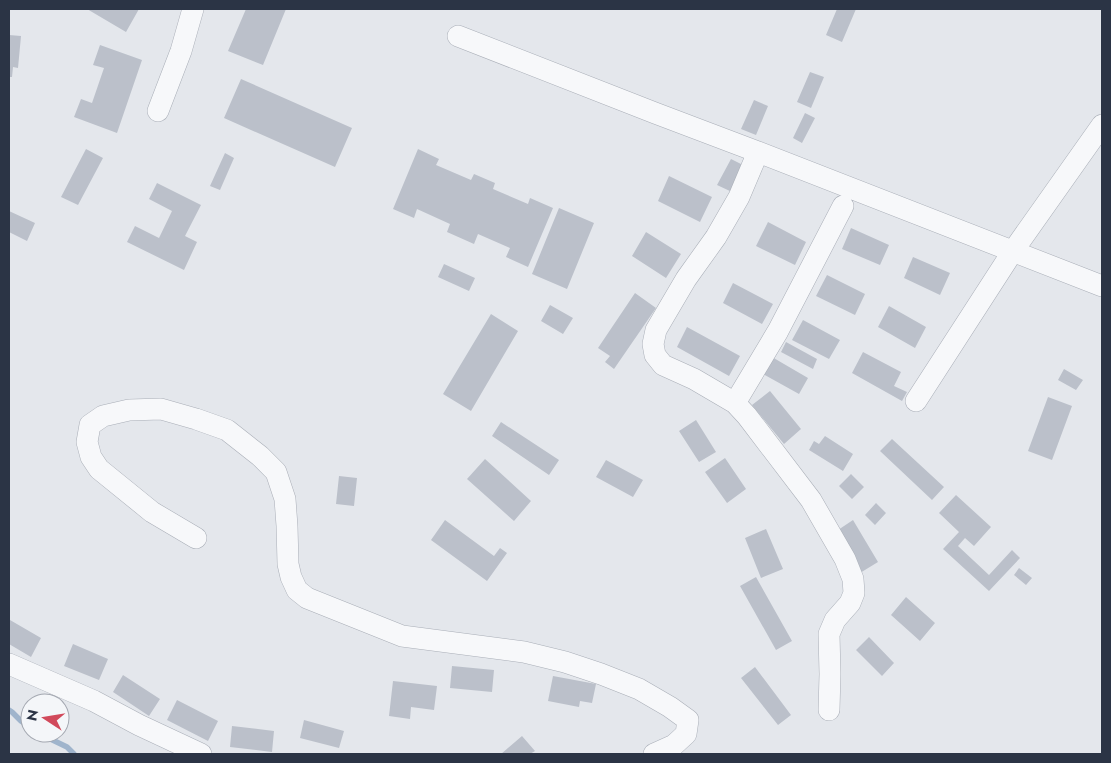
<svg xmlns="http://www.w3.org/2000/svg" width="1111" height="763" font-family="Jost,sans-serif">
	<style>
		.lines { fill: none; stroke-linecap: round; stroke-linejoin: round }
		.stream { stroke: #9fb4cc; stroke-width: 5.5 }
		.building { fill: #bbc0ca }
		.minor-casing { stroke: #a9aeb7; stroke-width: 22 }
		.minor { stroke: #f7f8fa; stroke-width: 21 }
	</style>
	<rect width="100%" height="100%" fill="#e4e7ec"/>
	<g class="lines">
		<!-- stream -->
		<path class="stream" d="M9,710L12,712L21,721L30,727
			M38,733L67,747L74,754"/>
	</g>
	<!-- building -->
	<path class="building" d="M87,9H120L122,10V9H139L126,32Z
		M246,9H286L263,65L228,51Z
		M837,9H856L842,42L826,35Z
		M9,35L21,36L18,68L13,67L12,77H9Z
		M100,45L142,60L117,133L74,117L81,99L92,103L104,68L93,65Z
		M810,72L824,77L811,108L797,102Z
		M241,79L352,128L335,167L224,118Z
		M754,100L768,106L756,135L741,129Z
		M805,113L815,118L802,143L793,138Z
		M86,149L103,158L78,205L61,197Z
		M418,149L439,159L436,165L471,180L474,174L495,183L493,189L528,204L530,198L553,208L528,267L506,257L510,248L478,234L474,244L447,232L450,224L417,209L414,218L393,209Z
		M225,153L234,158L220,190L210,186Z
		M731,159L745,166L732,192L717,185Z
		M669,176L712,197L700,222L658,201Z
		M157,183L201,205L185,236L197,242L184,270L127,242L135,226L159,238L172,211L149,199Z
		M559,208L594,223L567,289L532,274Z
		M9,211L35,223L27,241L9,232Z
		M768,222L806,242L795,265L756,246Z
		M851,228L889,245L880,265L842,249Z
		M646,232L681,254L666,278L632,256Z
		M913,257L950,273L940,295L904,278Z
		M444,264L475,278L469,291L438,277Z
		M827,275L865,294L855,315L816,296Z
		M733,283L773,304L762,324L723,303Z
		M635,293L656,308L614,369L605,362L610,356L598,348Z
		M550,305L573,318L563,334L541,321Z
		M889,306L926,327L915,348L878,327Z
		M491,314L518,331L471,411L443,394Z
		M803,320L840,340L829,359L792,340Z
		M687,327L740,356L729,376L677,347Z
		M786,342L817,359L813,369L781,352Z
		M863,352L901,372L894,386L907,392L902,401L852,373Z
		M772,357L808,378L799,394L763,374Z
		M1064,369L1083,380L1076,390L1058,380Z
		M770,391L801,429L784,444L752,405Z
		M1048,397L1072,406L1052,460L1028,451Z
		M696,420L716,452L699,462L679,431Z
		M501,422L559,460L549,475L492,436Z
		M825,436L853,454L843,471L809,450L814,441L819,444Z
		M892,439L944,487L932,500L880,451Z
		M725,458L746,489L727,503L705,472Z
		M485,459L531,501L514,521L467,479Z
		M606,460L643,480L633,497L596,477Z
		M851,474L864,487L852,499L839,486Z
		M339,476L357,478L354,506L336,504Z
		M956,495L991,527L974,546L965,538L958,546L989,575L1012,550L1020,558L989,591L943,549L959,532L939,513Z
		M876,503L886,513L875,525L865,515Z
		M445,520L494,556L500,548L507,553L487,581L431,540Z
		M853,520L878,562L860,573L835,532Z
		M766,529L783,569L761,578L745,538Z
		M1019,568L1032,578L1026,585L1014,575Z
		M756,577L792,641L776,650L740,586Z
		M906,597L935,623L920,641L891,615Z
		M10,620L41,638L31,657L9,644V623Z
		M869,637L894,663L882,676L856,650Z
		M73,644L108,659L99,680L64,666Z
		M452,666L494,670L492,692L450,688Z
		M755,667L791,715L778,725L741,678Z
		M123,675L160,699L149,716L113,692Z
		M553,676L596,684L592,703L580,701L579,707L548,701Z
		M393,681L437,686L434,710L411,707L410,719L389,716Z
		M177,700L218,721L208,741L167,720Z
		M304,720L344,731L339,748L300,738Z
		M232,726L274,731L272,752L230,747Z
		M522,736L535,751L530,754H501Z"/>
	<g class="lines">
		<!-- minor casing -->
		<g class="minor-casing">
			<path id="minor" d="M458,36L655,113L758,152L1102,286
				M158,111L181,51L193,9
				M758,152L739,197L716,237L686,279L656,330L653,344L655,355L663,365L694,379L735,403L747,416L811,500L845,559L853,579L854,593L850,603L835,620L829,634L830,674L829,710
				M916,401L1013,251L1102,125
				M735,403L778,331L843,206
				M196,538L152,512L99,469L91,457L87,442L90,425L103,416L129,410L161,409L196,419L227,430L260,456L276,472L285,499L287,526L288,564L291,577L297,590L307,598L402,636L524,652L565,662L601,674L639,689L670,707L688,720L686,734L674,745L654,754
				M9,664L94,701L139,725L201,754"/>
		</g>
		<!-- minor -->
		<use href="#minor" class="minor"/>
	</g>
	<!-- border -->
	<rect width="1111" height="763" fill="none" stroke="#2b3445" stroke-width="20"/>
	<!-- north arrow -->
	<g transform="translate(45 718) rotate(282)"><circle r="24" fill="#f4f6f9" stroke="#a4a8b1"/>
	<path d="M0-4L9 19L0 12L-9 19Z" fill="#d1495b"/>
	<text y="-8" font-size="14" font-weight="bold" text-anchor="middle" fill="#2b3445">N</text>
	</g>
</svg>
